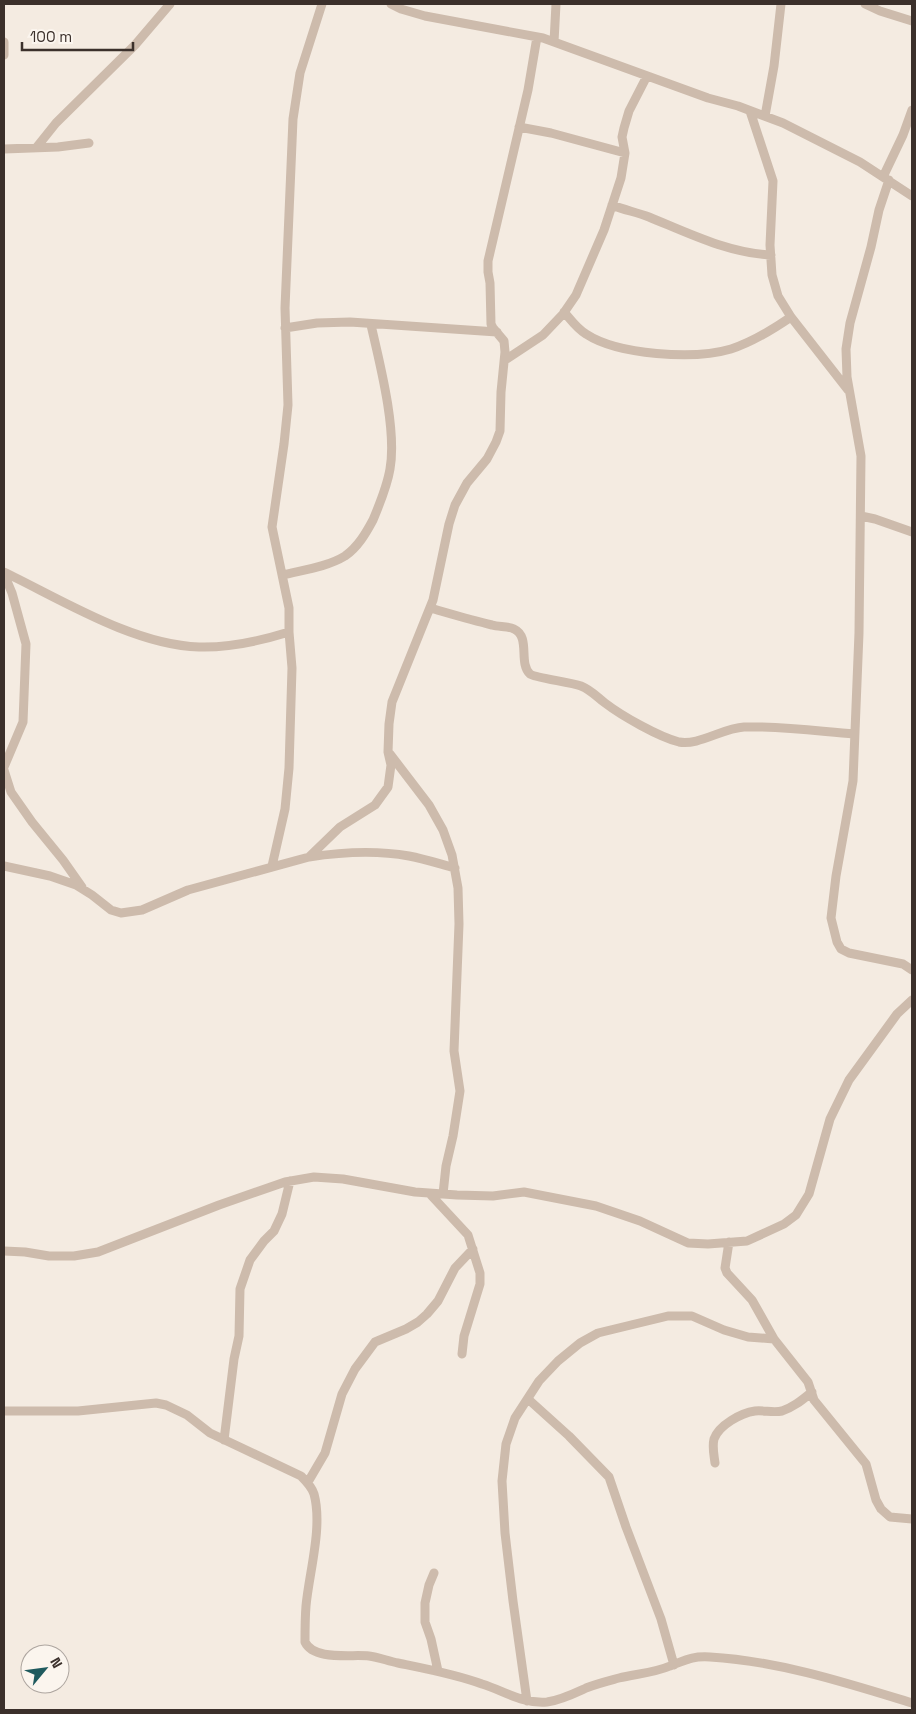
<svg xmlns="http://www.w3.org/2000/svg" width="916" height="1714" font-family="'Space Grotesk',sans-serif">
	<style>
		.lines { fill: none; stroke-linecap: round; stroke-linejoin: round }
		.minor { stroke: #cdbbac; stroke-width: 9 }
	</style>
	<rect width="100%" height="100%" fill="#f4ebe1"/>
	<g class="lines">
		<!-- minor -->
		<path class="minor" d="M391,4L401,9L425,16L543,38L708,98L738,106L783,123L860,162L912,196
			M865,4L880,11L912,21
			M4,42V55
			M554,42L556,4
			M750,111L773,181L770,245L772,275L778,296L791,317L848,390
			M765,116L774,66L781,4
			M519,127L551,133L625,153
			M36,148L56,123L135,45L170,4
			M4,149L58,147L89,143
			M883,177L903,135L912,110
			M889,180L879,210L871,247L850,323L846,349L847,377L861,456L859,633L853,781L836,876L831,918L837,942L841,949L849,953L903,964L912,970
			M612,205C624,210 636,212 649,217C688,233 728,253 771,255
			M564,312C571,320 577,329 586,334C618,355 694,360 731,349C753,342 772,330 791,317
			M285,328L317,323L350,322L497,332
			M505,360L543,335L563,314L576,295L604,230L621,178L625,153L622,137L624,128L629,111L647,76
			M861,516L875,519L912,532
			M4,572C62,600 134,645 199,647C230,648 260,641 289,632
			M4,574L12,593L26,644L23,722L4,767
			M283,575C303,570 327,567 345,556C358,547 366,533 373,520C380,503 387,487 390,469C397,430 380,364 371,325
			M430,608C451,614 471,620 492,625C499,627 508,626 514,629C531,637 518,663 530,674C535,678 570,682 581,686C591,690 597,697 605,703C622,716 659,737 679,742C698,746 723,728 744,727C781,726 817,731 854,734
			M390,754L429,805L443,830L452,855L458,888L459,924L454,1051L460,1091L453,1136L446,1166L443,1194
			M4,770L11,792L32,822L63,860L82,887
			M309,857C342,852 376,850 409,856C425,859 440,864 455,868
			M4,866L50,876L76,885L92,895L111,910L121,913L142,910L188,890L309,857L340,827L375,805L388,787L391,765L388,752L389,724L392,702L433,600L449,524L455,505L467,483L487,459L496,442L500,431L501,392L505,352L504,341L493,328L491,324L490,283L488,272V261L528,90L537,37
			M272,866L285,809L289,768L292,668L289,632V608L272,527L284,444L288,405L285,308L293,119L300,73L322,4
			M429,1193L468,1235L480,1273V1284L464,1336L462,1354
			M729,1242L725,1268L727,1273L752,1300L774,1339L808,1382L814,1400L866,1464L876,1500L881,1509L890,1517L912,1519
			M4,1251L25,1252L49,1256H74L98,1252L219,1205L285,1182L314,1177L343,1179L415,1192L457,1195L493,1196L524,1192L596,1206L640,1221L688,1243L708,1244L747,1241L784,1224L796,1215L809,1194L830,1119L849,1080L897,1014L912,1000
			M528,1399L569,1436L609,1477L626,1527L661,1619L674,1665
			M4,1411H78L156,1403L166,1405L187,1415L210,1433L301,1476C306,1481 312,1487 314,1494C323,1527 309,1573 306,1606C305,1618 305,1630 305,1642C314,1661 352,1654 369,1656C378,1657 388,1661 398,1663C427,1669 455,1674 482,1684C505,1691 522,1704 547,1702C561,1700 573,1694 586,1688C596,1684 608,1681 619,1678C635,1674 654,1673 670,1666C686,1660 691,1656 710,1657C779,1661 847,1683 912,1703
			M224,1440L234,1359L239,1336L240,1289L250,1260L264,1241L274,1231L282,1214L290,1181
			M715,1463C714,1455 712,1447 714,1439C719,1425 741,1413 755,1411C764,1410 773,1413 782,1411C794,1407 802,1400 812,1392
			M308,1482L325,1453L342,1394L355,1369L375,1342L406,1329L418,1322L427,1314L438,1301L455,1268L473,1249
			M434,1573L429,1585L425,1603V1622L431,1639L438,1671
			M527,1701L513,1601L505,1533L502,1481L506,1444L515,1418L539,1381L558,1361L580,1343L598,1333L668,1316H692L724,1330L748,1337L774,1339"/>
	</g>
	<!-- border -->
	<rect width="916" height="1714" fill="none" stroke="#3b302b" stroke-width="10"/>
	<!-- north arrow -->
	<g transform="translate(45 1669) rotate(61)"><circle r="24" fill="#fbf5ee" stroke="#aea6a0"/>
	<path d="M0-4L9 19L0 12L-9 19Z" fill="#1f5a5e"/>
	<text y="-8" font-size="14" font-weight="bold" text-anchor="middle" fill="#3b302b">N</text>
	</g>
	<!-- scale -->
	<path d="M22 42v8h111v-8" fill="none" stroke="#3b302b" stroke-width="2.5"/>
	<text x="30" y="42" font-size="15" fill="#3b302b" stroke="#fbf5ee" stroke-width="4" paint-order="stroke">100 m</text>
</svg>
